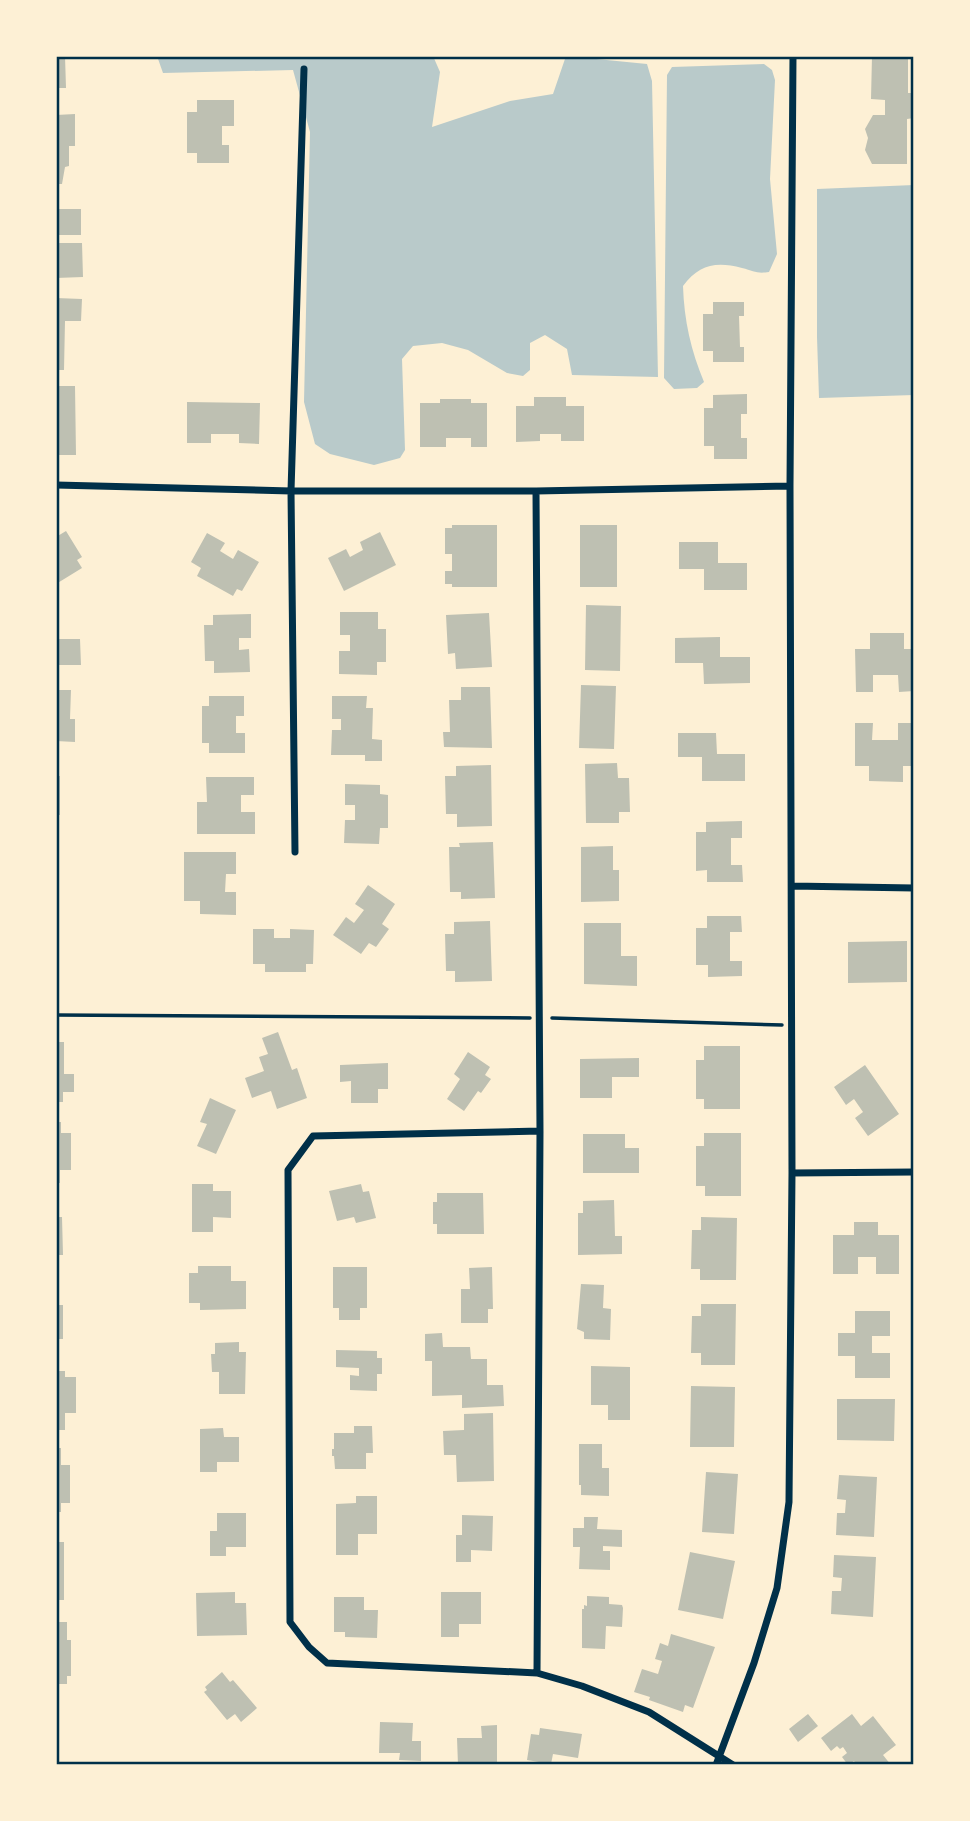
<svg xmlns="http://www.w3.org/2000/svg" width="970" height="1821" font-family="'Asap Condensed',sans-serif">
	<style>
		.green { fill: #b9caca }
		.building { fill: #bec0b2 }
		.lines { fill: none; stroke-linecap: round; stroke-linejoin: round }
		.path { stroke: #003049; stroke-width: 3.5 }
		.minor { stroke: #003049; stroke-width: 7 }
		.neatline { fill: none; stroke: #003049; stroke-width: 2.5 }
	</style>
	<rect width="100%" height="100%" fill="#fdf0d5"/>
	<!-- green -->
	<path class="green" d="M157,56H433L440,72L432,127L510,101L553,94L566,56L647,64L652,81L658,377L572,375L567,349L545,335L530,343V370L523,376L507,373L468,350L442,343L413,346L402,359L405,450L400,458L374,465L330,454L315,444L304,402L310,132L293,70L163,73Z
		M764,64L772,70L775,80L770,179L777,254L769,272C757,274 754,271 742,268C715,261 699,265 683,286C684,320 691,351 704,382L697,388L674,389L664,378L667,75L672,67Z
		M914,185V395L819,398L817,337V189Z"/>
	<!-- building -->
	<path class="building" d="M56,56H65L66,88H56Z
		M872,56H908V93H914V118L907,119V164H872L865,150L868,138L865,129L873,115H885V100L871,99Z
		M197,100H234V126H222V145H229V163H197V153H187V112H197Z
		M75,114V146H69V166L65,167L62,184H56V115Z
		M56,209H81V235H56Z
		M56,243H82L83,277L56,278Z
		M56,298L82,299L81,321H65L64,370H56Z
		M713,302H744V316H739L740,347H744V362H713V351H703V314H713Z
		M56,386H75L76,455H56Z
		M747,394V414H741V438H747V459H714V446H704V408H713V395Z
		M534,397H566V406H584V441H561V434H540V441L516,442V406H534Z
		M440,399H471V403H487V447H471V438H446V447H420V403H440Z
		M187,402L260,403L259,444L239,443V434H211V443H187Z
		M452,525H497V587H452V584H445V571H452V554H445V528H452Z
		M580,525H617V587H580Z
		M66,531L82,557L77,560L82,568L56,584V537Z
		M380,532L396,565L344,591L328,558L346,549L350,557L363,550L360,542Z
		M207,533L225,543L220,551L233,559L238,550L259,562L242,591L237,589L233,596L197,576L201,568L191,562Z
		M679,542H718V563H747V590H704V569H679Z
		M586,605L621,606L620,671L585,670Z
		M340,612H378V629H386V662H377V675L339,674V651H350V635H340Z
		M489,613L492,667L456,669L455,653L448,654L446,615Z
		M251,614V638H239V650L249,649L250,672L214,673V661H205L204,625H213V615Z
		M870,633H904V649H914V691L899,692L898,675H873V692H856L855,649H870Z
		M720,637V657H750V683L704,684L703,663H675V638Z
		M56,639H80L81,665H56Z
		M581,685L616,686L614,749L579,748Z
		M461,687H490L492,748L444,747L443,732H450L449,700H461Z
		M56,690H71L70,719H75V742L56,741Z
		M209,696H244V716H236V733H245V753H209V743H202V706H209Z
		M332,696H367L366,708H373L372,739L382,740V761H365V755H331L332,730H341V719H332Z
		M855,723H873L872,740H898V723H914V766H903V782L869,781V766H855Z
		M678,733H716L717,754H745V781H702V757H678Z
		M617,763L618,778H629L630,812H619V823H586L585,764Z
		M491,765L492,826L457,827V814H446L445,776H456V766Z
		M56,776H60V815H56Z
		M206,777H254V795H241V812H255V834H197V802H207Z
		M345,784L380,785V794L388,795V828H380L379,844L344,843L345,820H355V805H345Z
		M742,821V838H731V865H742L743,882H707V870L696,871V832H706V822Z
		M493,842L495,898L461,899V892H450L449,847H460L459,843Z
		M613,846V870H619V901L581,902V847Z
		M184,852H236V874H226L225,892H236V915L200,914V901H184Z
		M368,885L395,904L382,924L389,929L376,947L369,943L361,954L333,935L346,917L354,923L364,910L355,904Z
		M707,916H741L742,932H730V961H742V976L708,977V965H696V928H707Z
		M490,921L492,981L455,982V971H446L445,934H454V922Z
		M584,923H621V956H637V986L584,984Z
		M253,929H274V938H290V929L314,930L313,964H306V972H265V964H253Z
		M907,941V982L848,983V942Z
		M278,1032L292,1070L297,1068L307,1098L277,1109L271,1091L252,1098L245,1078L264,1071L259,1057L268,1054L262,1038Z
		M56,1042H64V1074H74V1092H63V1102H56Z
		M704,1046H740V1109H704V1099H696V1060H704Z
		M468,1052L490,1067L485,1075L491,1079L481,1093L478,1091L464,1111L447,1099L460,1079L454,1074Z
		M639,1058V1077H612V1098H580V1059Z
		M388,1063V1089H378V1103H351V1081L340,1082V1065Z
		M865,1065L899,1114L868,1136L855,1118L863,1112L854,1099L846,1105L834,1087Z
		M210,1098L236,1110L216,1154L197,1146L207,1124L200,1122Z
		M56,1122H61V1133H71V1170H60V1183H56Z
		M704,1133H741V1196H705V1186H696V1146H704Z
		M583,1134H625V1148H639V1173H583Z
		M192,1184H213V1191H231V1218L213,1217V1232H192Z
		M361,1184L363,1192L369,1191L376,1218L356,1223L354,1217L337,1221L329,1191Z
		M437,1193H483L484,1234H437V1224H433V1202H437Z
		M614,1200L615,1236H622V1254L578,1255V1213H583V1201Z
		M56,1217H62L63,1255H56Z
		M701,1217L737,1218L736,1280H700V1269H691L692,1230H701Z
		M854,1222H878V1235H899V1274H876V1257H858V1274H833V1235H854Z
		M198,1266H231V1281H246V1309L200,1310V1303H189V1273H198Z
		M333,1267H367V1308H360V1320H339V1308H333Z
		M492,1267L493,1309H488V1323H461V1289H470L469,1268Z
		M581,1284L604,1285L603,1308L611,1309L610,1340L584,1339V1332L577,1329Z
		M701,1304H736L735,1365H701V1353H691L692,1316H701Z
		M56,1305H63V1339H56Z
		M855,1311H890V1336H872V1353H890V1378H855V1356H838V1333H855Z
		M442,1333L443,1347H470L471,1359H487V1385H503L504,1406L462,1408V1395L432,1396V1361H425V1334Z
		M239,1342V1352H246L245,1394H219V1372H212L211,1354H215V1343Z
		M336,1350L377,1351V1358H382V1374H377V1391L350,1390V1375L359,1376V1368L336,1367Z
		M591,1366L630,1367V1420H608V1405H591Z
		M56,1371H65V1377H76V1413H65V1430H56Z
		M691,1386L735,1387L734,1447H690Z
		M837,1399H895L894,1441L837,1440Z
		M493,1413L494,1481L457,1482L456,1455H444L443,1431L464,1430V1414Z
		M354,1426H372L373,1453H366V1469H335L334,1456H332V1449H334V1433H354Z
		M223,1428L224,1437H239V1462H217V1472H200V1429Z
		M579,1444H602V1468H609V1496L581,1495V1485H579Z
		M56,1448H61V1465H70V1503H61V1512H56Z
		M706,1472L738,1474L734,1534L702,1532Z
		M839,1475L877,1477L874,1537L836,1535L837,1513H845L846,1500L837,1499Z
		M356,1496H377V1534H358V1555H336V1504L356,1503Z
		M217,1513H246V1547H226V1556H210V1531H217Z
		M462,1515L493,1516L492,1551L471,1550V1562H456V1535H462Z
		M584,1517H598L597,1529L622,1530V1547L603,1546V1551H610V1570L579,1569L580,1547H573V1528H584Z
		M56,1542H64V1600H56Z
		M690,1552L735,1561L723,1619L678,1610Z
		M834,1555L876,1557L873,1617L831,1614L832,1591H841L842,1578L833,1577Z
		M235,1592V1603H246L247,1635L197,1636L196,1593Z
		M441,1592H481V1624H459V1637H441Z
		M587,1596L609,1597V1604L622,1605L623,1608L622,1627L606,1626L605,1649L582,1648V1609H584V1605L587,1606Z
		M334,1597H364V1610H378L377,1638L345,1637V1632H334Z
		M56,1622H67V1640H71V1676H67V1684H56Z
		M671,1634L715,1647L693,1708L685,1705L683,1712L649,1700L650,1697L634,1692L642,1669L658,1674L662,1661L655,1659L660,1643L668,1646Z
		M222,1672L230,1682L233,1680L257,1708L241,1722L235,1714L227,1720L204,1692L207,1690L205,1687Z
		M808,1714L818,1726L798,1742L789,1729Z
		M852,1714L861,1726L873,1716L884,1730L896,1745L883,1755L891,1765H857L854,1761L848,1765L842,1757L847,1753L843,1747L840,1749L837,1746L831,1751L821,1738Z
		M380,1722L413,1723L412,1741H421V1761L399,1760L400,1753H379Z
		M497,1725V1765H458L457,1738H482L481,1726Z
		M540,1728L582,1734L578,1758L553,1754L551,1764L527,1760L531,1734L539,1735Z"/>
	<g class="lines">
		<!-- path -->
		<path class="path" d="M56,1015L530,1018
			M552,1018L782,1025"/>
		<!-- minor -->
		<path class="minor" d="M56,485L291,491H536L790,486
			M536,491L540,1131L537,1673
			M295,852L291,491L304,69
			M792,886L914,888
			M540,1131L313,1136L288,1170L290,1622L309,1647L327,1663L537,1673L582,1686L649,1712L733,1765
			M792,1173L914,1172
			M716,1765L754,1663L777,1588L789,1502L792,1173L790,486L793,56"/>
	</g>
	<!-- border -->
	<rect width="970" height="1821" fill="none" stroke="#fdf0d5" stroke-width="116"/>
	<rect x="58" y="58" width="854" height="1705" class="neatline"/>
</svg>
